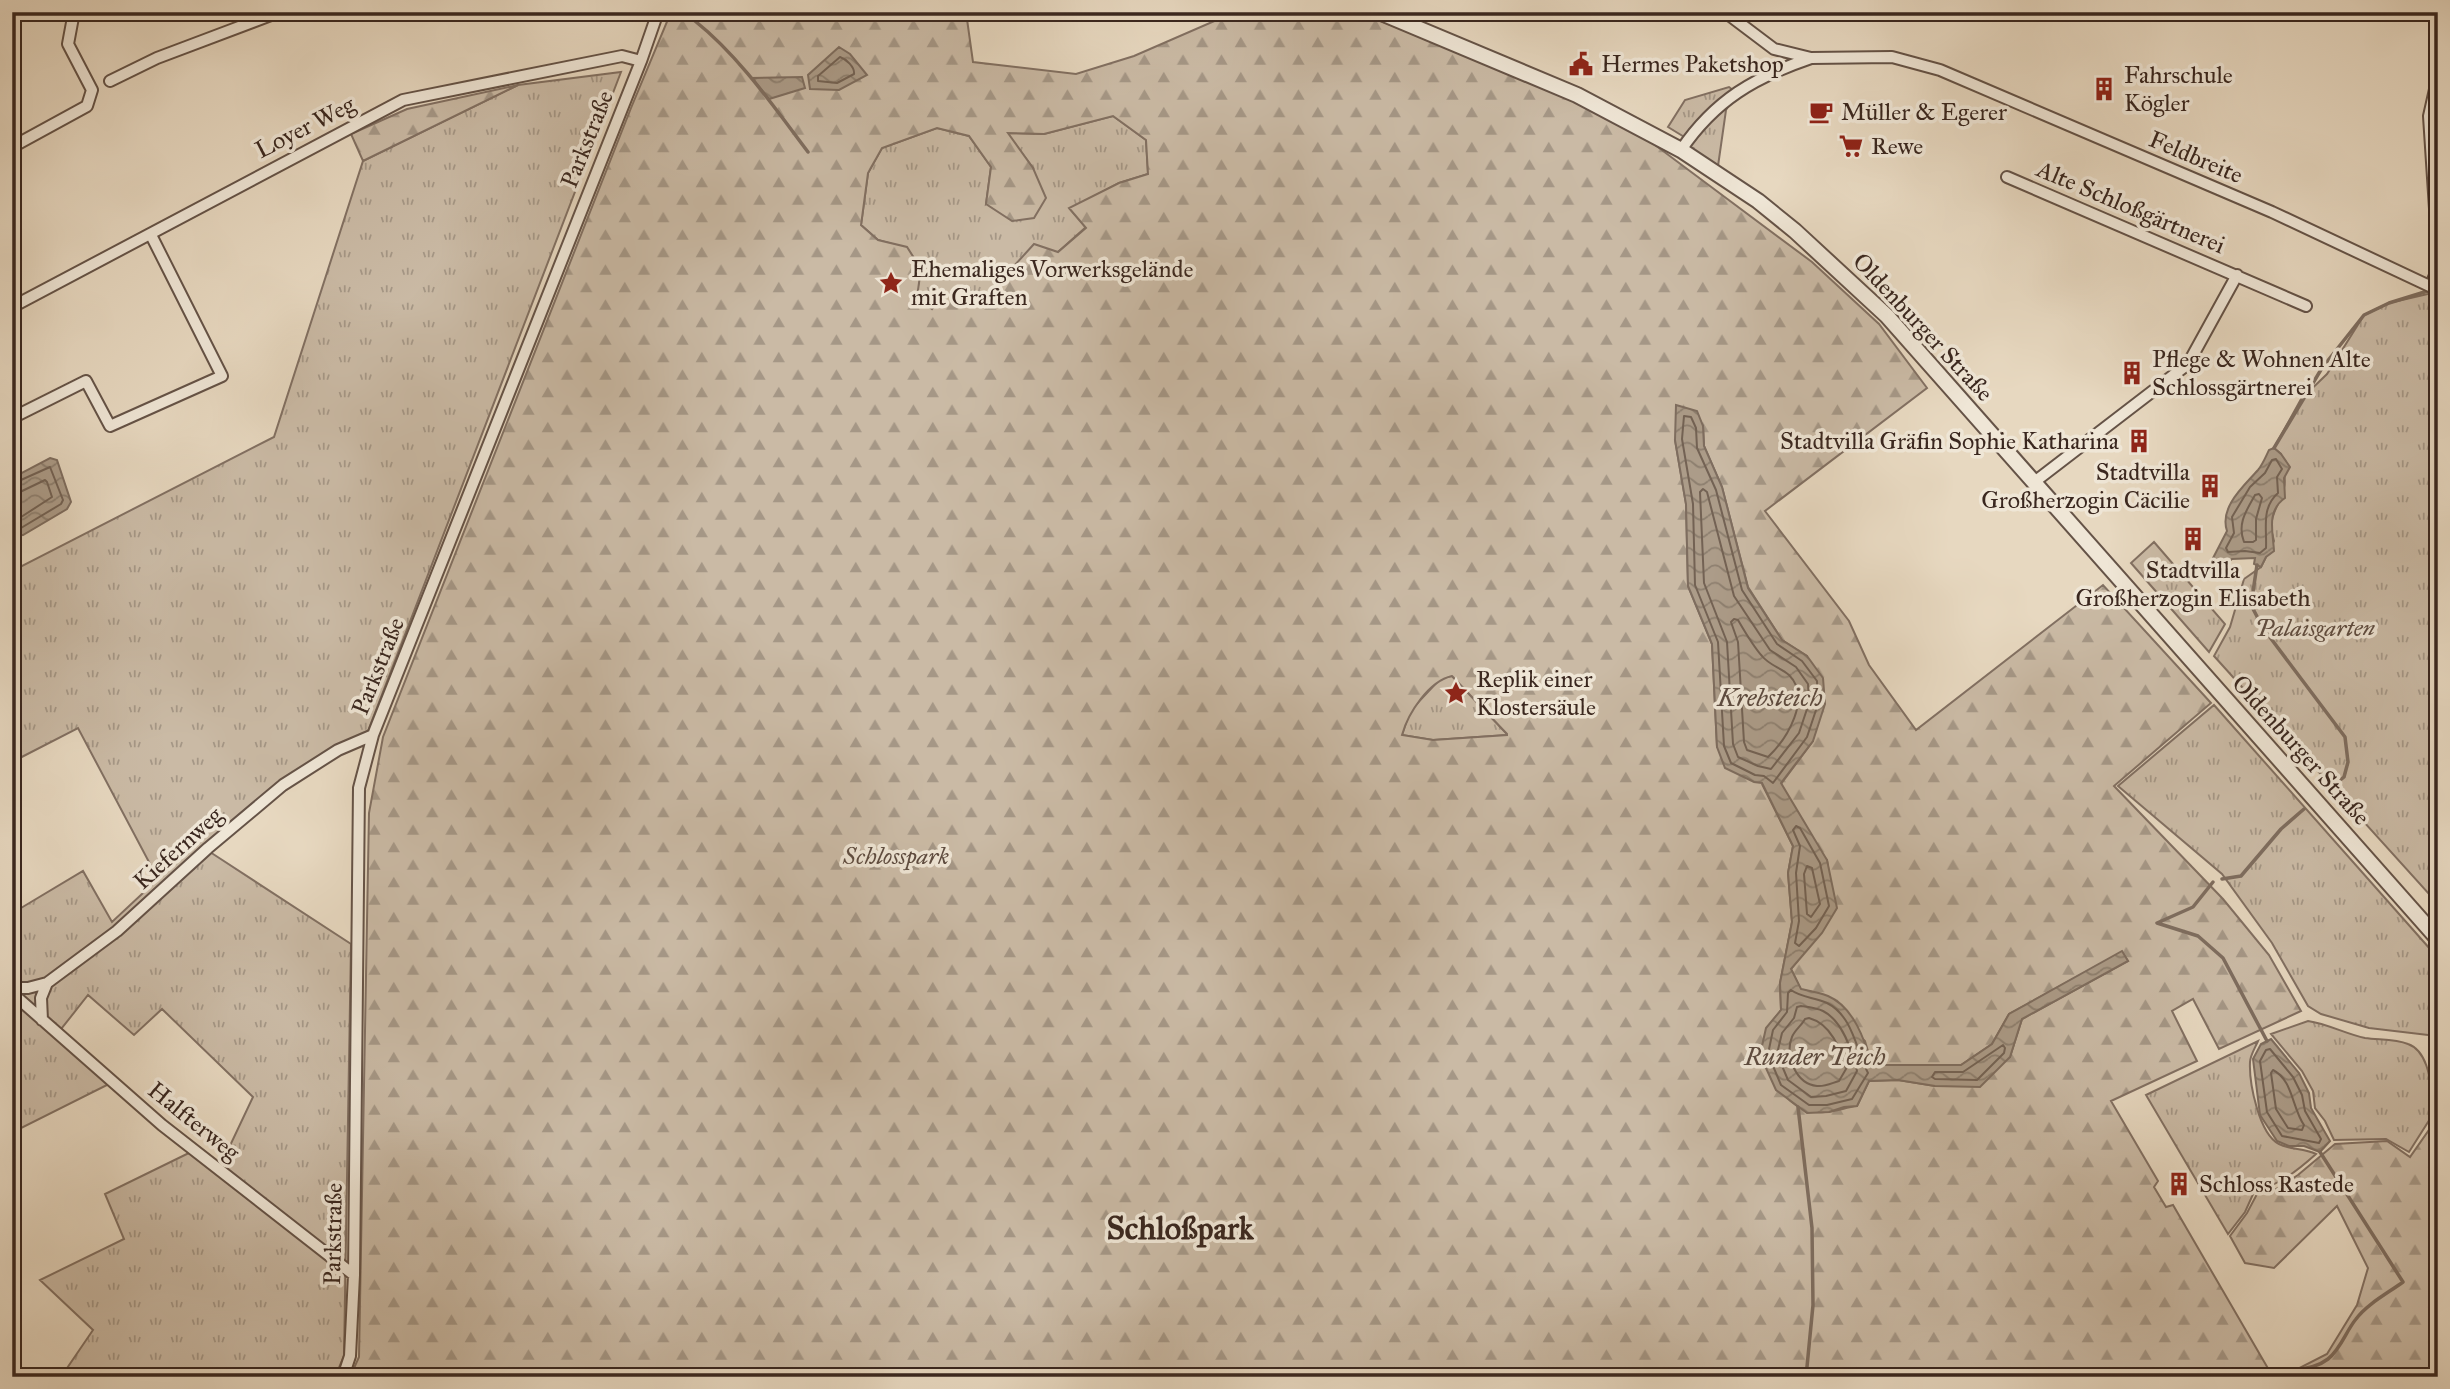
<svg xmlns="http://www.w3.org/2000/svg" width="2450" height="1389" font-family="'IM FELL Great Primer',serif">
	<style>
		.grass { fill: url(#grass-tufts); stroke: #827062; stroke-width: 2 }
		.forest { fill: url(#forest-firs); stroke: #827062; stroke-width: 2; fill-rule: evenodd }
		.water { fill: url(#water-waves); stroke: #7e6d5f; stroke-width: 2 }
		.lines { fill: none; stroke-linecap: round; stroke-linejoin: round }
		.shore { stroke: #736254; stroke-width: 2 }
		.stream { stroke: #7e6d5f; stroke-width: 3.5 }
		.minor-casing { stroke: #655347; stroke-width: 14 }
		.tertiary-casing { stroke: #655347; stroke-width: 18 }
		.minor { stroke: #efe6d6; stroke-width: 10 }
		.tertiary { stroke: #efe6d6; stroke-width: 14 }
		.labels { text-anchor: middle; dominant-baseline: central; stroke-width: 7; stroke-linejoin: round; paint-order: stroke }
		.poi-label { font-size: 24px; fill: #3a271f; stroke: #efe6d6; text-anchor: start }
		.street-label { font-size: 24px; fill: #3a271f; stroke: #efe6d6 }
		.park-label { font-size: 24px; font-style: italic; fill: #5e4c40; stroke: #efe6d6 }
		.water-label { font-size: 26px; font-style: italic; fill: #5c4a3f; stroke: #efe6d6 }
		.district-label { font-size: 32px; font-weight: bold; fill: #3a271f; stroke: #efe6d6 }
	</style>
	<defs>
		<pattern id="grass-tufts" width="24" height="20" patternUnits="userSpaceOnUse" patternTransform="scale(1.75)"><rect width="24" height="20" fill="#cabaa5"/><path d="M3 7l-1-3M5 7V3M7 7l1-3M15 17l-1-3M17 17v-4M19 17l1-3" fill="none" stroke="#a59786"/></pattern>
		<pattern id="forest-firs" width="22" height="20" patternUnits="userSpaceOnUse" patternTransform="scale(1.75)"><rect width="22" height="20" fill="#cabaa5"/><path d="M5 1l3.5 6h-7zM16 11l3.5 6h-7z" fill="#a59786"/></pattern>
		<pattern id="water-waves" width="16" height="10" patternUnits="userSpaceOnUse" patternTransform="scale(1.75)"><rect width="16" height="10" fill="#ac9c89"/><path d="M0 5q4-4 8 0t8 0" fill="none" stroke="#8d7f6f"/></pattern>
	</defs>
	<rect width="100%" height="100%" fill="#e7d8c0"/>
	<filter id="stains"><feTurbulence type="fractalNoise" baseFrequency=".00286" numOctaves="4"/><feColorMatrix values="0 0 0 0 .2 0 0 0 0 .09 0 0 0 0 .02 0 0 0 .5 -.17"/></filter>
	<radialGradient id="worn" r=".72"><stop offset=".6" stop-color="#630" stop-opacity="0"/><stop offset="1" stop-color="#630" stop-opacity=".3"/></radialGradient>
	<!-- grass -->
	<path class="grass" d="M621,72L363,744C304,768 258,811 210,852L351,944L344,1356L335,1377H61L93,1330L40,1280L124,1239L105,1194L195,1150L219,1169L253,1097L162,1009L134,1035L88,995L58,1033L113,1082L15,1131L12,1135V894L21,908L83,871L112,922L158,879L78,728L12,762V571L274,437L363,161L518,85Z
		M1729,87L1733,90L1686,138L1668,127L1685,100Z
		M1738,90L1726,110L1717,173L1681,150Z
		M1113,116L1146,140L1148,174L1119,183L1070,209L1086,227L1058,252L1004,277L991,299L960,292L944,295L932,309L916,297L921,269L907,248L878,240L861,225L868,173L882,148L937,128L969,136L991,167L986,204L1033,168L1007,133L1044,134Z
		M2432,293L2438,299V639L2434,647L2438,649V904L2214,656L2230,627L2244,579L2261,567L2274,541C2266,516 2279,508 2284,488C2287,479 2282,463 2281,454L2274,448L2301,399L2327,374L2364,315L2389,303Z
		M2154,542L2225,624L2209,652L2131,563Z
		M1452,676L1508,735L1433,740L1402,735L1410,711L1441,678Z
		M2214,705L2438,958V1029L2428,1035L2369,1028L2321,1014L2308,1006L2272,943L2222,874L2118,786Z
		M2308,1021C2328,1024 2346,1034 2365,1038C2379,1040 2395,1039 2408,1044C2431,1052 2431,1091 2435,1111L2409,1152L2386,1139L2334,1140L2325,1121L2315,1108L2313,1091L2302,1071L2271,1034Z
		M2258,1041C2255,1048 2250,1056 2250,1062C2249,1083 2259,1134 2279,1144C2291,1150 2303,1148 2316,1154C2296,1172 2280,1184 2254,1192L2245,1212L2228,1234L2146,1095Z"/>
	<!-- forest -->
	<path class="forest" d="M671,12H966L973,62L1076,74L1134,56L1235,12H1359L1574,100L1647,139L1812,262L1879,324L1927,388L1765,511L1849,621L1869,665L1916,730L2103,585L2211,703L2114,786L2223,899L2269,955L2301,1011L2219,1049L2193,999L2172,1011L2197,1061L2111,1101L2158,1181L2154,1187L2166,1207L2173,1205L2273,1377H350L359,1357L369,813L383,737L631,108ZM1113,116L1146,140L1148,174L1119,183L1069,208L1086,228L1058,252L1034,244L1004,277L991,299L960,292L944,295L932,309L917,297L921,269L907,247L878,240L861,225L868,173L882,148L937,128L969,136L991,167L986,204L1012,221L1034,218L1046,198L1033,168L1008,133L1044,134ZM1703,426L1704,446L1722,487L1748,587L1782,640L1807,656L1813,741L1781,784L1717,747L1712,644L1688,586L1686,504L1675,440ZM1452,676L1507,734V735L1433,740L1402,735C1408,713 1429,681 1452,676ZM1762,784L1827,860L1830,880L1798,960L1791,969L1801,990L1812,992L1865,1041L1872,1065H1961L1992,1044L2009,1014L2122,952L2128,961L2022,1019L2010,1057L1935,1086L1898,1080L1869,1081L1857,1106C1846,1107 1836,1112 1825,1112C1787,1115 1778,1083 1760,1055L1767,1028L1781,1010L1780,983L1792,922L1788,873L1793,846Z
		M518,85L363,161L351,134L407,109Z
		M2438,1117V1377H2282L2327,1354L2357,1305L2368,1268L2337,1206L2274,1268L2245,1263L2230,1236L2247,1213L2257,1194L2276,1189L2298,1175L2335,1144L2387,1141L2410,1157Z"/>
	<!-- water -->
	<path class="water" d="M839,47L850,54L867,75L839,90L810,89L808,75Z
		M802,77L805,88L769,99L752,78Z
		M1676,405L1697,411L1703,426L1704,446L1722,487L1748,588L1782,640L1807,656L1823,678L1825,704L1813,741L1781,783L1827,860L1837,908L1822,933L1791,969L1801,989C1810,991 1820,993 1828,996C1854,1007 1865,1041 1872,1065H1961L1992,1044L2009,1014L2122,951L2128,961L2022,1019L2010,1057L1980,1087L1935,1086L1898,1080L1869,1081L1857,1106L1844,1107L1829,1112L1807,1113L1776,1090L1760,1055L1766,1028L1781,1010L1780,983L1792,922L1788,873L1793,846L1762,783L1754,782L1725,768L1717,747L1712,644L1688,586L1686,504L1675,440Z
		M2274,448L2281,454L2290,467L2284,478L2285,498C2266,511 2273,532 2274,551L2266,557L2261,567L2254,564L2255,558L2232,559L2216,573L2212,569L2211,562L2227,531C2219,507 2244,486 2258,470C2263,464 2266,456 2269,450Z
		M50,458L57,460L71,502L67,509L23,535L15,536L12,532V478Z
		M2271,1039L2299,1073L2309,1093L2311,1108L2330,1141L2320,1152L2304,1146H2289L2277,1141L2260,1115L2253,1059L2261,1044Z"/>
	<g class="lines">
		<!-- shore -->
		<path class="shore" d="M840,57C846,59 855,67 854,74L837,83L818,81V76Z
			M1684,416L1691,417L1696,428L1697,448L1716,490L1742,590L1777,644L1802,661L1817,681L1818,704L1807,737L1773,783L1764,776L1755,775L1731,763L1724,746L1718,642L1695,585L1693,504L1682,439Z
			M2276,459L2282,469L2277,477L2278,493C2261,508 2267,528 2266,548L2260,553L2245,551L2228,552L2226,548L2234,533L2232,517L2250,487L2265,473L2272,460Z
			M12,484L50,467L63,500L61,504L21,528L12,529
			M1703,489L1707,492L1734,596L1770,650L1796,667L1808,684L1809,703L1799,733L1771,769L1758,766L1738,757L1733,744L1727,642L1704,583L1700,492Z
			M12,493L20,492L45,480L47,482L52,497L18,519L12,520
			M2259,494L2262,498L2256,519V540L2253,542H2244C2237,524 2246,511 2255,495Z
			M1734,619L1738,620C1745,632 1753,646 1762,656C1769,665 1781,668 1789,675C1812,698 1787,739 1768,757L1747,750L1744,742L1738,642L1731,622Z
			M1796,826L1800,828L1820,863L1829,906L1816,928L1799,946L1795,943L1799,921L1796,873L1800,846L1793,830Z
			M1807,866L1812,868L1820,904L1811,917L1807,914L1804,874Z
			M1791,990C1802,998 1814,997 1827,1003C1853,1016 1856,1050 1868,1073L1852,1099L1827,1105H1809L1781,1085L1768,1054L1773,1030L1787,1012L1788,993Z
			M1801,1006C1808,1007 1817,1008 1823,1011C1843,1021 1852,1051 1857,1071L1846,1091L1826,1096L1811,1097L1788,1080L1777,1054L1782,1033L1794,1018L1797,1007Z
			M1809,1018C1831,1024 1840,1048 1846,1069L1839,1081C1832,1083 1825,1087 1817,1086C1796,1084 1784,1055 1792,1037C1794,1031 1802,1025 1805,1019Z
			M2003,1045L2005,1048L2004,1053L1977,1080L1935,1079L1932,1077L1935,1072H1963Z
			M2270,1049L2293,1077L2302,1095L2305,1111L2321,1139L2319,1143L2282,1136L2267,1112L2260,1061L2266,1050Z
			M2273,1070C2293,1080 2292,1108 2304,1125L2302,1130L2288,1128L2276,1109L2271,1073Z"/>
		<!-- stream -->
		<path class="stream" d="M695,21C739,56 774,107 808,152
			M2274,448L2322,368L2364,315L2389,303L2431,290
			M2257,565L2251,605L2263,628L2345,737L2348,762L2344,777L2328,790
			M2222,879L2241,876L2281,829L2304,809
			M2213,882L2193,907L2157,923L2198,936L2223,958L2267,1041
			M1798,1107L1812,1228L1813,1305L1806,1377
			M2272,1377C2289,1366 2310,1373 2328,1359C2341,1349 2346,1331 2356,1319C2367,1304 2388,1293 2403,1282L2320,1152"/>
		<!-- minor casing -->
		<g class="minor-casing">
			<path id="minor" d="M1725,12L1774,49L1811,58L1892,57L1940,70L2272,212L2438,290
				M2438,76L2429,116L2438,255
				M110,81L157,58L279,12
				M12,147L87,106L92,90L68,44L74,12
				M1681,150C1715,100 1755,77 1811,58
				M2007,177L2306,306
				M2431,285L2438,268
				M12,307L403,100L622,56L641,61
				M12,418L86,381L110,426L222,376L151,235
				M2033,483L2188,364L2237,275
				M12,988H28L47,983L117,931L208,848L283,785L338,750L373,735
				M12,993L162,1125L354,1275
				M42,1020L41,998L47,983
				M343,1377L350,1356L354,1275L359,788L373,735L641,61L658,12"/>
		</g>
		<!-- tertiary casing -->
		<g class="tertiary-casing">
			<path id="tertiary" d="M1379,12L1577,95L1681,150L1758,201L1795,231L1887,316L2438,939"/>
		</g>
		<!-- minor -->
		<use href="#minor" class="minor"/>
		<!-- tertiary -->
		<use href="#tertiary" class="tertiary"/>
	</g>
	<!-- icons -->
	<defs>
		<g id="civic-bare" transform="scale(1.89)"><path d="M-.6-6.5H3V-4.5H.6V-3L4-1V1h2V6H-6V1h2V-1L-.6-3ZM-1.2 2.5V6h2.4V2.5Z" fill="#8f2418" stroke="#efe6d6" stroke-width="2.5" paint-order="stroke"/></g>
		<g id="building-bare" transform="scale(1.89)"><path d="M-4-6H4V6H1V3H-1V6H-4ZM-2.5-4.3h1.7v1.8h-1.7ZM.8-4.3h1.7v1.8H.8ZM-2.5-1h1.7V.8h-1.7ZM.8-1h1.7V.8H.8Z" fill="#8f2418" stroke="#efe6d6" stroke-width="2.5" paint-order="stroke"/></g>
		<g id="cafe-bare" transform="scale(1.89)"><path d="M-5.5-4.5H6V0H3Q3 3.5 0 3.5H-2.5Q-5.5 3.5-5.5 0ZM3-3.2v2h1.7v-2ZM-6 4.5H4V6H-6Z" fill="#8f2418" stroke="#efe6d6" stroke-width="2.5" paint-order="stroke"/></g>
		<g id="supermarket-bare" transform="scale(1.89)"><path d="M-6-5.5h2.5l.6 2H6L4.5 2H-2.5L-4.4-4H-6ZM-1.5 3.2a1.3 1.3 0 1 0 .1 0ZM3 3.2a1.3 1.3 0 1 0 .1 0Z" fill="#8f2418" stroke="#efe6d6" stroke-width="2.5" paint-order="stroke"/></g>
		<g id="sight-bare" transform="scale(1.89)"><path d="M0-6L1.8-2.2L6-1.7L2.9 1.2L3.7 5.4L0 3.3L-3.7 5.4L-2.9 1.2L-6-1.7L-1.8-2.2Z" fill="#8f2418" stroke="#efe6d6" stroke-width="2.5" paint-order="stroke"/></g>
	</defs>
	<g fill-rule="evenodd">
		<use href="#civic-bare" x="1581" y="64"/>
		<use href="#building-bare" x="2104" y="89"/>
		<use href="#cafe-bare" x="1821" y="112"/>
		<use href="#supermarket-bare" x="1851" y="146"/>
		<use href="#sight-bare" x="891" y="283"/>
		<use href="#building-bare" x="2132" y="373"/>
		<use href="#building-bare" x="2139" y="441"/>
		<use href="#building-bare" x="2210" y="486"/>
		<use href="#building-bare" x="2193" y="539"/>
		<use href="#sight-bare" x="1456" y="693"/>
		<use href="#building-bare" x="2179" y="1184"/>
	</g>
	<g class="labels">
		<!-- poi labels -->
		<g class="poi-label">
			<text x="1601" y="64">Hermes Paketshop</text>
			<text x="2124" y="75">Fahrschule<tspan x="2124" dy="28">Kögler</tspan></text>
			<text x="1841" y="112">Müller &amp; Egerer</text>
			<text x="1871" y="146">Rewe</text>
			<text x="911" y="269">Ehemaliges Vorwerksgelände<tspan x="911" dy="28">mit Graften</tspan></text>
			<text x="2152" y="359">Pflege &amp; Wohnen Alte<tspan x="2152" dy="28">Schlossgärtnerei</tspan></text>
			<text x="2119" y="441" text-anchor="end">Stadtvilla Gräfin Sophie Katharina</text>
			<text x="2190" y="472" text-anchor="end">Stadtvilla<tspan x="2190" dy="28">Großherzogin Cäcilie</tspan></text>
			<text x="2193" y="570" text-anchor="middle">Stadtvilla<tspan x="2193" dy="28">Großherzogin Elisabeth</tspan></text>
			<text x="1476" y="679">Replik einer<tspan x="1476" dy="28">Klostersäule</tspan></text>
			<text x="2199" y="1184">Schloss Rastede</text>
		</g>
		<!-- street labels -->
		<g class="street-label">
			<text transform="translate(305 127) rotate(-27)">Loyer Weg</text>
			<text transform="translate(587 139) rotate(-68)">Parkstraße</text>
			<text transform="translate(2196 157) rotate(23)">Feldbreite</text>
			<text transform="translate(2131 207) rotate(23)">Alte Schloßgärtnerei</text>
			<text transform="translate(1923 327) rotate(47)">Oldenburger Straße</text>
			<text transform="translate(378 666) rotate(-68)">Parkstraße</text>
			<text transform="translate(2301 750) rotate(48)">Oldenburger Straße</text>
			<text transform="translate(178 848) rotate(-42)">Kiefernweg</text>
			<text transform="translate(194 1121) rotate(39)">Halfterweg</text>
			<text transform="translate(333 1234) rotate(-89)">Parkstraße</text>
		</g>
		<!-- park labels -->
		<g class="park-label">
			<text x="2315" y="628">Palaisgarten</text>
			<text x="896" y="856">Schlosspark</text>
		</g>
		<!-- water labels -->
		<g class="water-label">
			<text x="1770" y="697">Krebsteich</text>
			<text x="1815" y="1056">Runder Teich</text>
		</g>
		<!-- district labels -->
		<g class="district-label">
			<text x="1180" y="1228">Schloßpark</text>
		</g>
	</g>
	<!-- margin -->
	<rect width="2450" height="1389" fill="none" stroke="#e7d8c0" stroke-width="42"/>
	<rect x="14" y="14" width="2422" height="1361" fill="none" stroke="#3a271f" stroke-width="3.5"/>
	<rect x="21" y="21" width="2408" height="1347" fill="none" stroke="#3a271f" stroke-width="2"/>
	<rect width="100%" height="100%" filter="url(#stains)"/>
	<rect width="100%" height="100%" fill="url(#worn)"/>
</svg>
